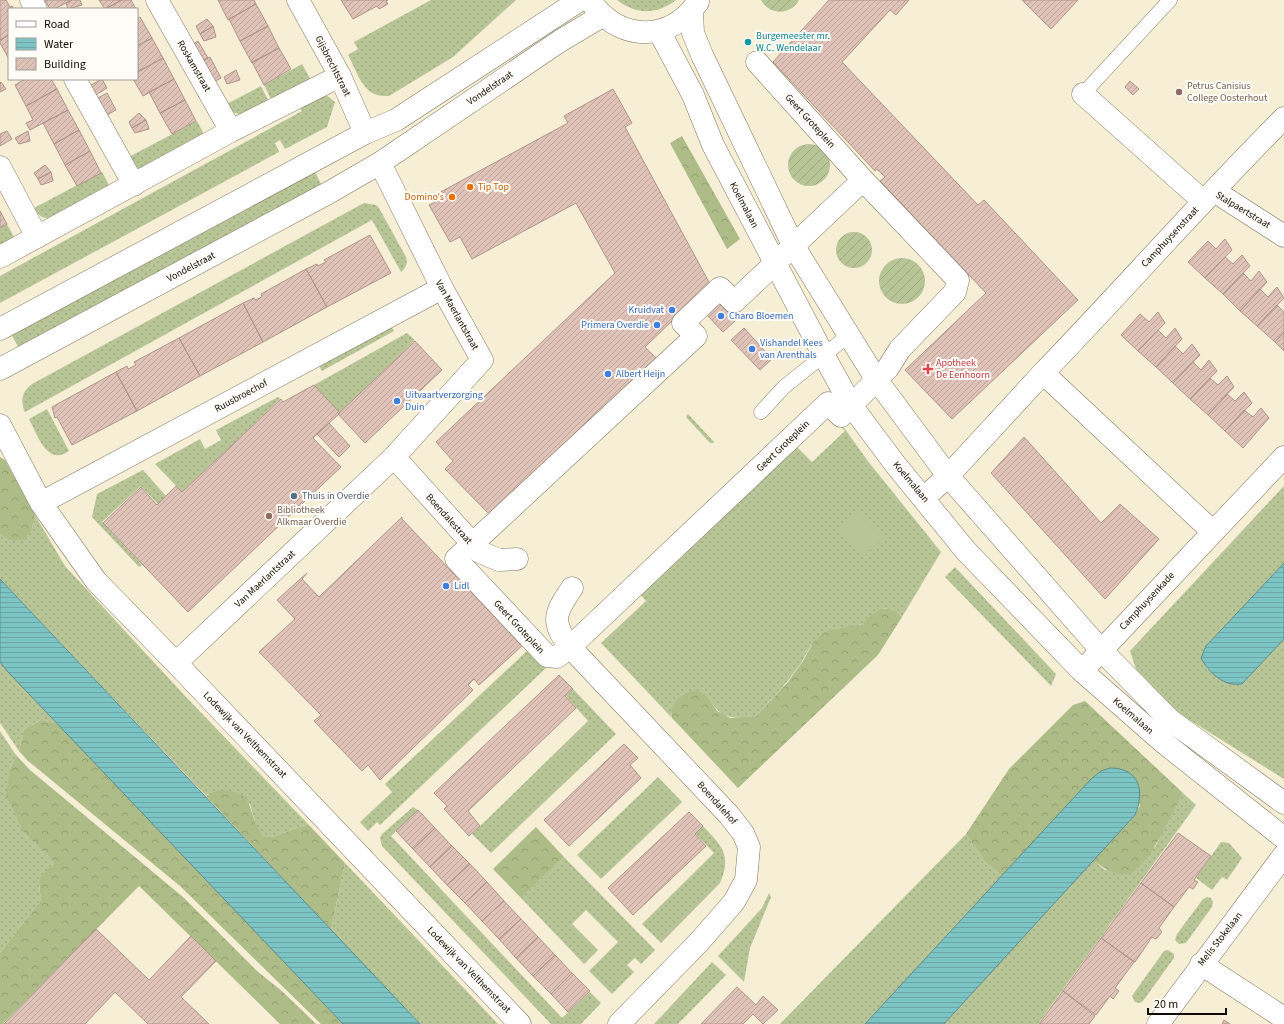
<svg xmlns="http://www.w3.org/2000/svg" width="1284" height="1024" font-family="'Source Sans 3',sans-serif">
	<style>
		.grass { fill: url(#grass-dots) }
		.forest { fill: url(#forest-crowns) }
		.garden { fill: url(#garden-furrows) }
		.pitch { fill: #b8c597 }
		.water { fill: url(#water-rules); stroke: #5c8d8b }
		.building { fill: url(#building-hatch); stroke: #af948a }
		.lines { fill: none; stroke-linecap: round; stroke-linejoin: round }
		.service-casing { stroke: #7c755d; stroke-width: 15 }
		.pedestrian-casing { stroke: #7c755d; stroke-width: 23 }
		.minor-casing { stroke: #7c755d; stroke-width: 23 }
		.tertiary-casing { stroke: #7c755d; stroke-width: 23 }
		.service { stroke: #fff; stroke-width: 14 }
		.pedestrian { stroke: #fff; stroke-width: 22 }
		.minor { stroke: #fff; stroke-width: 22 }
		.tertiary { stroke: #fff; stroke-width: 22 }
		.culture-dot { fill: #0f9aa8; stroke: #fefcf7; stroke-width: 1.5 }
		.education-dot { fill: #8d6e63; stroke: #fefcf7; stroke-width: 1.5 }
		.food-dot { fill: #e8710a; stroke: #fefcf7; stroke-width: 1.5 }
		.shop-dot { fill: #3f7fe0; stroke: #fefcf7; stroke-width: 1.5 }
		.health-dot { fill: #e0444e; stroke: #fefcf7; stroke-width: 1.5 }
		.service-dot { fill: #5c6f8a; stroke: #fefcf7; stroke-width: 1.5 }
		.labels { text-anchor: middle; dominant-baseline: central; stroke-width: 4; stroke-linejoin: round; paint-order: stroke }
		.culture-label { font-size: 10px; fill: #0d838f; stroke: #fefcf7; text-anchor: start }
		.street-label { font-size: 10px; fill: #0f0c04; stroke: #fefcf7 }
		.education-label { font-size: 10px; fill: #785e54; stroke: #fefcf7; text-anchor: start }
		.food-label { font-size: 10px; fill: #c56008; stroke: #fefcf7; text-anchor: start }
		.shop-label { font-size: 10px; fill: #366cbe; stroke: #fefcf7; text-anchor: start }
		.health-label { font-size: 10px; fill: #be3a42; stroke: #fefcf7; text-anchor: start }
		.service-label { font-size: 10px; fill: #4e5e75; stroke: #fefcf7; text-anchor: start }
	</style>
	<defs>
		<pattern id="grass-dots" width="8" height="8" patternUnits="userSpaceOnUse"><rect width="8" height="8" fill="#b8c597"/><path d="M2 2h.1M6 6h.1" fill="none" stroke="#9da880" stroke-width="1.8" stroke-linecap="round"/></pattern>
		<pattern id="forest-crowns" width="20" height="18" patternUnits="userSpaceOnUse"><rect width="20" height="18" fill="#aebc88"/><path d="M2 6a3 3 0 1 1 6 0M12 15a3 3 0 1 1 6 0" fill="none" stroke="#94a074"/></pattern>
		<pattern id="garden-furrows" width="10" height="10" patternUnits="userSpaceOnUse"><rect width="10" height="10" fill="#b8c597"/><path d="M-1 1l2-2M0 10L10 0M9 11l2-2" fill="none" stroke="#9da880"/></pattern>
		<pattern id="water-rules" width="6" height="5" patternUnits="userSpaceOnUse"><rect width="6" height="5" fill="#7dc4c5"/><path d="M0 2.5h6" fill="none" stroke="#6ba7a8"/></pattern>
		<pattern id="building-hatch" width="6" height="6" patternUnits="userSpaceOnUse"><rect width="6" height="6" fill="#e0c3b8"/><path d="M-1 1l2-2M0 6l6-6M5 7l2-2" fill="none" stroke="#bfa69d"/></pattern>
	</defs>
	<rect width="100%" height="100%" fill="#f7efd5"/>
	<!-- grass -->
	<path class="grass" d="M431,0H516L453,57L389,96C363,98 359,75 348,55L358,49L354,42Z
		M617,0H676C656,15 637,15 617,0Z
		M302,64L312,82L273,103L264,85Z
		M261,86L270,104C251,112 242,121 223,106Z
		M326,95L335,102L327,127L285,149L280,140L275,143L279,152L0,303V276L302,111L298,104Z
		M197,121L206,138L143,170L135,167L127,158Z
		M313,168L323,188L21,352L10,332Z
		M102,172L109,185L106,189L49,219L42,217L32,209Z
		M364,203L376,205L379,208L406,257C408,263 406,268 401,272L372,220L25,412C20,401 22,391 32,384Z
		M7,224L15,239L0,249V228Z
		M391,326L394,331L322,371L319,366Z
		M407,333L415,340L340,413L314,385Z
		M278,397L280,399L182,492L155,464L200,439L205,449L221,440L216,430Z
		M47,409L69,451C47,467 37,434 29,419Z
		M688,414L714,442L713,443H710L686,417Z
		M840,422L867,460L941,552L902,617C885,598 877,613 862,624C854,629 843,627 835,629C829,630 818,637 814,642C807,650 803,662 796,670C784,687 770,701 756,716C729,718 723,721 708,697L671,714L672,718L601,643L646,601L639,593L795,445L812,462L845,431L838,424Z
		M143,470L166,496L158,504L141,486L102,522L142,565L139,567L92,517L97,494Z
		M1284,486V563L1206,646L1207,669C1218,677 1228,686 1242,684L1284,639V779L1180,714L1136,669L1130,651Z
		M35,515L65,566L186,697L308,824L272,837H264L257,829L250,804L207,794L206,796L0,579V534L8,540L32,528Z
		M955,567L1056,674L1051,686L945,577Z
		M529,649L546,668L380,825L377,822L368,831L360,822L392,792L385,784Z
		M0,662L59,724L41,720L24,729L19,751L0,723Z
		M573,689L616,734L491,853L472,834L588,721L566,696Z
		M0,731L16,755L10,769L24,833L54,862L39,886L41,900L0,953Z
		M658,777L682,802L601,879L577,855Z
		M1183,793L1196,805L1038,1024H944L1093,860L1105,870L1155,847Z
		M413,807L418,810L391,836L562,1018L590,992L601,1003L581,1024H551L382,846L380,838L382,834Z
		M703,826C722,846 732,855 720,883L661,943L642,924L714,853L695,833Z
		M966,834L985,862L1002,876L865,1024H780Z
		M1221,842L1229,843L1242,858L1227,880L1222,877L1212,890L1196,878Z
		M564,857L655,950L641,964L635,958L627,965L634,972L612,994L589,971L618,942L586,910L572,924L598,950L584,964L521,898Z
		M345,863L498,1024H420L331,930Z
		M769,893L771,897L750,948L744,982L718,956L762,908Z
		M1207,897L1211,898L1213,902L1212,907L1186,943L1179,944L1175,940L1177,934L1203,899Z
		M1168,950L1174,954V958L1143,1001L1140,1003L1135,1002L1132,996L1134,993L1164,951Z
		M712,962L726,975L678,1024H654Z"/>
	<!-- forest -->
	<path class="forest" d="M682,136L740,239L727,249L670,143Z
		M0,457L5,460L35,515L32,528L25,540H8L0,534Z
		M889,608L896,611L902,617L878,655L738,788L672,718C669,702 684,692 697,690L708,697L717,711L730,718L756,716L788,682L803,661L814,641L825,632L834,629L861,625L871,615L881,609Z
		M1085,701L1183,793C1174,810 1146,874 1126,874C1113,874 1103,868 1093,860L1135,815L1140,805L1110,768L1101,771L1091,779L1002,876L985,862L966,834L1009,769L1073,705Z
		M41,720L59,724L343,1024H321L180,886L27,760L19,751L24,729Z
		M16,755L30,770L183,897L257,971L283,992L316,1024H280L139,886L3,1024H0V953L41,900C40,892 37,881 43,874C47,869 51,869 54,862L24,833L6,795L10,769Z
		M218,790C260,790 244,813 264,837H272L308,824L345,863L331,930L206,796Z
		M536,827L564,857L521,898L493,869Z"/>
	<!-- garden -->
	<path class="garden" d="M761,0H799C790,16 769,15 761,0Z
		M788 165a21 21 0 1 1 42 0a21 21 0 1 1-42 0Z
		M836 250a18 18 0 1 1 36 0a18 18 0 1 1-36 0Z
		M879 281a23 23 0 1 1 46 0a23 23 0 1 1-46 0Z"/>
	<!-- pitch -->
	<path class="pitch" d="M857,512L883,538L865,555L840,530Z"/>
	<!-- water -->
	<path class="water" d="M1284,563V639L1242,684C1224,687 1209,673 1201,658L1206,646Z
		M0,579L420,1024H343L8,672L0,662Z
		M1110,768C1140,768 1145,792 1135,815L944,1024H865L1091,779L1101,771Z"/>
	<!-- building -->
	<path class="building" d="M0,0H6L10,7L12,6L14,9H9V35L0,40Z
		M45,0H72L54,9H50Z
		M72,0H80L82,5L68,9L66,3Z
		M99,0H122L105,9Z
		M122,0H131L136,9H105Z
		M218,0H254L256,4L228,20Z
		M341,0H388L386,1L388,4L379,9L377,6L353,19Z
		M829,0H909L896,15L890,10L842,62L978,205L984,200L1078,300L952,419L905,370L986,293L880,181L885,177L877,169L875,171L773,62Z
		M1022,0H1078L1051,29Z
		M256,4L268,26L240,41L229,19Z
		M140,17L152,38L137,46V19Z
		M207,19L213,26L200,34L196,26Z
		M213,26L216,37L204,41L200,34Z
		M268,26L279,48L252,63L240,41Z
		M9,35V59L0,43V40Z
		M152,38L163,58L138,72L137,46Z
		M198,41L208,58L199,63L190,46Z
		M279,48L291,69L264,85L252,62Z
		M210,57L221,78L210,84L199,63Z
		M163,58L174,79L143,96L133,79H137V72Z
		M236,70L240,80L227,84L224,77Z
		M25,79H51L57,89L26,106L15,85Z
		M102,79L107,88L94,96L89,86Z
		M174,79L185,100L160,113L149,92Z
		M1130,81L1139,89L1133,95L1125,87Z
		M1,82L6,89L0,92V83Z
		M57,89L68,110L30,130L26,123L33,120L26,106Z
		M613,89L632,123L625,127L710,284L645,347L656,358L490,515L445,469L453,461L436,442L615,273L576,203L472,259L460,237L450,242L429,205L440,200L437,194L568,123L564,116Z
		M107,93L116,110L105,116L96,99Z
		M185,100L196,121L172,134L160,113Z
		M68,110L79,130L54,144L43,123Z
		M139,113L146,120L132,128L129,122Z
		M146,120L149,129L135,133L132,128Z
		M79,130L90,151L65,165L54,144Z
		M7,131L12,139L0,146V134Z
		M28,131L30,141L19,144L15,138Z
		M90,151L101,173L77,186L65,165Z
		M45,165L51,172L38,179L34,173Z
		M51,172L53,181L41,185L38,179Z
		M0,211L7,224L0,228Z
		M370,235L391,273L327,307L306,269L317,264L318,266L326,262L324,260Z
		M1225,239L1232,250L1205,278L1188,262L1208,241L1216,249Z
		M1242,255L1250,266L1223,294L1205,278L1225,257L1233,264Z
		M306,269L327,307L263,342L243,303L254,298L255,300L262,297L261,294Z
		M1259,271L1267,282L1240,311L1223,294L1243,273L1251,281Z
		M1277,287L1284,298L1257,326L1240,311L1260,289L1268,297Z
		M243,303L263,342L200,376L179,338Z
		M719,303L736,320L723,332L707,315Z
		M1277,305L1284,312V332L1275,342L1257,326Z
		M1158,312L1165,323L1138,351L1121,335L1140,314L1149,322Z
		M744,328L772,359L760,370L731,340Z
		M1175,328L1182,339L1156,367L1138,351L1158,330L1166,338Z
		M1284,332V351L1275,342Z
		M179,338L200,376L137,411L116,372L127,366L128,369L136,365L134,362Z
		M415,341L442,370L365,443L338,414Z
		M1192,344L1200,355L1173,383L1156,367L1175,346L1183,354Z
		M1209,360L1217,371L1190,399L1173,383L1193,362L1201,370Z
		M116,372L137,411L72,445L57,417L55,418L52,407Z
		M1227,376L1234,387L1208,415L1190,399L1210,378L1218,385Z
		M314,385L340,413L313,438L341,467L188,612L103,523L141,487L157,505L176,486L182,492L281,399L283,402Z
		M1244,392L1252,403L1225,431L1208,415L1227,394L1235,401Z
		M1261,408L1269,418L1243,448L1225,431L1244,410L1253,417Z
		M329,423L350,446L339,457L317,434Z
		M1024,437L1101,523L1120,504L1159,539L1105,599L991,473Z
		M402,517V519L521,645L524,644L479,685L474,679L468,685L473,690L380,780L368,765L362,771L314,721L321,715L259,652L295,619L277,600L307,573L302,579L319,597Z
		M559,675L573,689L565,696L576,708L468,811L480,826L469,836L444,809L447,806L434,793Z
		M624,744L638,758L630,765L641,778L569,846L544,820Z
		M418,810L435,828L413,849L396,831Z
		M689,812L703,826L695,834L706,846L633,915L608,888Z
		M435,828L452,846L430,867L413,849Z
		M1178,833L1211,856L1194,880L1198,882L1193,889L1189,887L1174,907L1141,883Z
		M452,846L470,864L447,885L430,867Z
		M470,864L487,882L465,903L447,885Z
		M487,882L504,901L482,921L465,903Z
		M1141,883L1174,907L1159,928L1162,932L1156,939L1152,937L1135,962L1101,938Z
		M504,901L521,919L499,939L482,921Z
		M521,919L538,937L516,958L499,939Z
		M96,929L149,980L191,936L216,961L181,997L209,1024H148L115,992L85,1024H4Z
		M538,937L555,955L533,976L516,958Z
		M1101,938L1134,962L1115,988L1119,991L1113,999L1110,996L1096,1015L1063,991Z
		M555,955L572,973L551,994L533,976Z
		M572,973L590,991L568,1012L551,994Z
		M737,987L756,1005L763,996L778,1010L763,1024L753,1014L743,1024H701Z
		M1063,991L1095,1016L1089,1024H1039Z
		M1224,1020L1230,1024H1222Z"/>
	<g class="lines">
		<!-- service casing -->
		<g class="service-casing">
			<path id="service" d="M1083,94L1170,0
				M761,412L784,387L849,335"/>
		</g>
		<!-- pedestrian casing -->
		<g class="pedestrian-casing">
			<path id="pedestrian" d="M757,62L863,180L958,280L955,292L900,349L888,368L841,416L828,403L570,647L557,657L547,656L456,559L696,336L683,323L720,288L734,302L863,180"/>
		</g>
		<!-- minor casing -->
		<g class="minor-casing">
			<path id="minor" d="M31,0L36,9
				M157,0L231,131
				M298,0L340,76L365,133
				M75,79L134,185
				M1083,94L1203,201
				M0,167L37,237
				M1214,191L1284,236
				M0,257L231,131L340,76
				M0,425L41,503L96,581L176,663L520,1024
				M394,457L480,552L499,560L517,559
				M924,498L948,476L1043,373
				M41,503L442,288
				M1212,531L1043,373C1124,289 1201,201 1284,118
				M572,588C554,614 551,622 570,647L729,815L743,833L749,847L746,880L734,902L699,942L619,1024
				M176,663L394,457L482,360L442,288L380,163
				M1082,671L1284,457
				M1201,964L1284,1018
				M1158,1024L1284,855"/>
		</g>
		<!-- tertiary casing -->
		<g class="tertiary-casing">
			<path id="tertiary" d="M594,6C624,42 671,41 698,2
				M692,11L693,33L702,55L793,245L876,379L948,476L1101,650L1170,720L1284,803
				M659,31L693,95L713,145L824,356L851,405L895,464L966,551L1082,671L1163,742L1284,838
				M0,329L365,133L396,120L580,0
				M0,369L330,192L380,163L560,41L602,16"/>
		</g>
		<!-- service -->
		<use href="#service" class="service"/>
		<!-- pedestrian -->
		<use href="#pedestrian" class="pedestrian"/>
		<!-- minor -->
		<use href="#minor" class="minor"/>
		<!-- tertiary -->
		<use href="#tertiary" class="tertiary"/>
	</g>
	<!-- markers -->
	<circle class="culture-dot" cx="748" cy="42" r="4"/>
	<g class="education-dot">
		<circle cx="1179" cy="92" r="4"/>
		<circle cx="269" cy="516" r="4"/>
	</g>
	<g class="food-dot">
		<circle cx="470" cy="187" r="4"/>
		<circle cx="452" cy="197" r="4"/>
	</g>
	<g class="shop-dot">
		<circle cx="672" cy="310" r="4"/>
		<circle cx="721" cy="316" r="4"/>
		<circle cx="657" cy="325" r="4"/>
		<circle cx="752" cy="349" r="4"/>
		<circle cx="608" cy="374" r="4"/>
		<circle cx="397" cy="401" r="4"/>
		<circle cx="446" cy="586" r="4"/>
	</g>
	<path class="health-dot" d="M926 363h4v4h4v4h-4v4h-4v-4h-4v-4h4z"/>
	<circle class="service-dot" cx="294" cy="496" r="4"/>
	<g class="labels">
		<!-- culture labels -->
		<g class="culture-label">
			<text x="756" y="36">Burgemeester mr.<tspan x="756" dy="12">W.C. Wendelaar</tspan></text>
		</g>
		<!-- street labels -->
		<g class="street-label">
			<text transform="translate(194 66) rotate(60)">Roskamstraat</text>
			<text transform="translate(333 66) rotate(63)">Gijsbrechtstraat</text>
			<text transform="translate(490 88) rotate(-34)">Vondelstraat</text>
			<text transform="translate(810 121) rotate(48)">Geert Groteplein</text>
			<text transform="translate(744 205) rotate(62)">Koelmalaan</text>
			<text transform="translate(1243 210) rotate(31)">Stalpaertstraat</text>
			<text transform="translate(1170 237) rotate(-47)">Camphuysenstraat</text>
			<text transform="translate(191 267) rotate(-28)">Vondelstraat</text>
			<text transform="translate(457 315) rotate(61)">Van Maerlantstraat</text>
			<text transform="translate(241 396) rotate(-28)">Ruusbroechof</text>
			<text transform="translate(783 446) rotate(-44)">Geert Groteplein</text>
			<text transform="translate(911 482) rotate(50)">Koelmalaan</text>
			<text transform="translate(449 519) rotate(48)">Boendalestraat</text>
			<text transform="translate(265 579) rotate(-43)">Van Maerlantstraat</text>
			<text transform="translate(1147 601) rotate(-47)">Camphuysenkade</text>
			<text transform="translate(519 627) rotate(47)">Geert Groteplein</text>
			<text transform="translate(1133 716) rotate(41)">Koelmalaan</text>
			<text transform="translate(245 735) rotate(46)">Lodewijk van Velthemstraat</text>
			<text transform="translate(717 803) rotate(48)">Boendalehof</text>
			<text transform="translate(1220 939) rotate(-52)">Melis Stokelaan</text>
			<text transform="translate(469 970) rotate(46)">Lodewijk van Velthemstraat</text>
		</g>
		<!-- education labels -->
		<g class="education-label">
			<text x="1187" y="86">Petrus Canisius<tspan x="1187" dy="12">College Oosterhout</tspan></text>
			<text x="277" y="510">Bibliotheek<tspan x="277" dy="12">Alkmaar Overdie</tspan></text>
		</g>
		<!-- food labels -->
		<g class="food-label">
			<text x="478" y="187">Tip Top</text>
			<text x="444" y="197" text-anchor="end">Domino's</text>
		</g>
		<!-- shop labels -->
		<g class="shop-label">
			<text x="664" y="310" text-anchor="end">Kruidvat</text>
			<text x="729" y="316">Charo Bloemen</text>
			<text x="649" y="325" text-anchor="end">Primera Overdie</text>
			<text x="760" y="343">Vishandel Kees<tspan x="760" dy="12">van Arenthals</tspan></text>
			<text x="616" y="374">Albert Heijn</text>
			<text x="405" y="395">Uitvaartverzorging<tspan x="405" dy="12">Duin</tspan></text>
			<text x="454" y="586">Lidl</text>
		</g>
		<!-- health labels -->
		<g class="health-label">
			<text x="936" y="363">Apotheek<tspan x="936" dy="12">De Eenhoorn</tspan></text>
		</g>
		<!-- service labels -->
		<g class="service-label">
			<text x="302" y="496">Thuis in Overdie</text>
		</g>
	</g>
	<!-- legend -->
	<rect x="8" y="8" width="130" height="72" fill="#fefcf7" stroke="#9e9c96"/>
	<rect x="16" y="21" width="20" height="6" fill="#ffffff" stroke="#9e9c96"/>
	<text x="44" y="28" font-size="12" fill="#0f0c04">Road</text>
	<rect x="16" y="38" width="20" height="12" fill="url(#water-rules)" stroke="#9e9c96"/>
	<text x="44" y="48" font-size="12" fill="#0f0c04">Water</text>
	<rect x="16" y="58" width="20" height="12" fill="url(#building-hatch)" stroke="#9e9c96"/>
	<text x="44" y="68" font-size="12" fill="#0f0c04">Building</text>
	<!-- scale -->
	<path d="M1148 1008v6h78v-6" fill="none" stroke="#0f0c04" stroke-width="2"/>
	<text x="1154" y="1008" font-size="12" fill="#0f0c04" stroke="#fefcf7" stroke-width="3" paint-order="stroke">20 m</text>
</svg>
